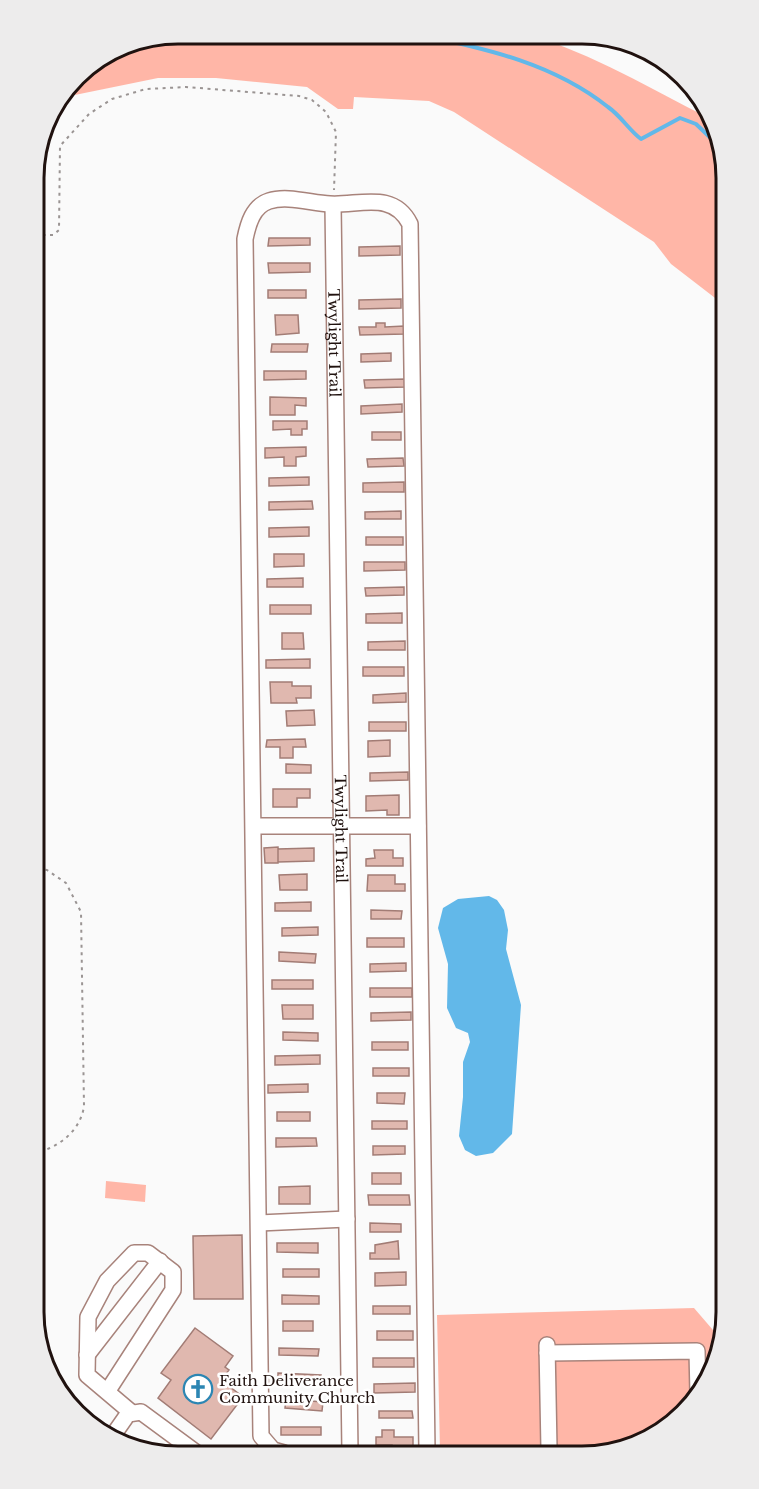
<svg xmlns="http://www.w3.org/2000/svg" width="759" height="1489" font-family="'Libre Baskerville',serif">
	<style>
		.green { fill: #ffb6a7 }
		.water { fill: #62b8e9 }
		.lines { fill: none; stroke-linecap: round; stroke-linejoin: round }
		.stream { stroke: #62b8e9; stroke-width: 4 }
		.building { fill: #e0b8af; stroke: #a27c75; stroke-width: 1.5 }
		.minor-casing { stroke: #a8837b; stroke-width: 18 }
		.path { stroke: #9a9493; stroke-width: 2; stroke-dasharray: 3 4.5; stroke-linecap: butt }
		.minor { stroke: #fff; stroke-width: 15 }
		.labels { text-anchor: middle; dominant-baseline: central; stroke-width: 5; stroke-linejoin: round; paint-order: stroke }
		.street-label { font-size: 15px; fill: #20120f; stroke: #fff }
		.poi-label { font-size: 15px; fill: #20120f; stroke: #fff; text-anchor: start }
		.rim { fill: none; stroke: #20120f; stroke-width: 3 }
	</style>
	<rect width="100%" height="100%" fill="#fafafa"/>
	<!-- green -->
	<path class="green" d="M178,33L530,35C593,54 651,89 709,118L718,132L719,301L671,264L654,242L454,112L429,101L354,97L353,109H338L307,87L216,78H158L60,98L82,69L123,44Z
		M106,1181L146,1185L145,1202L105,1198Z
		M694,1308L719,1337L696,1400L627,1448L440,1451L437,1315Z"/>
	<!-- water -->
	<path class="water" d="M489,896L497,900L504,910L508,930L506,949L521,1005L512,1134L493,1153L476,1156L465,1150L459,1136L463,1097V1062L470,1042L468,1033L456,1028L447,1008L448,964L438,928L443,908L458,899Z"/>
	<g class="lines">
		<!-- stream -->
		<path class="stream" d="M421,35C488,49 554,64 608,107C621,116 629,130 641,139L680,118L696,124L719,146"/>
	</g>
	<!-- building -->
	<path class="building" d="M269,238H310V245L268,246Z
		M400,246V255L359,256V247Z
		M268,263H310V272L269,273Z
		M268,290H306V298H268Z
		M401,299V308L359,309V300Z
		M275,315H298L299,333L276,335Z
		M376,323H385V327L404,326L405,334L360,335L359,327H376Z
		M272,344H308L307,352H271Z
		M391,353V361L361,362V354Z
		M264,371H306V379L264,380Z
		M406,379V387L365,388L364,380Z
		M270,397L306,398V406L295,405V415H270Z
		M402,404V412L361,414V406Z
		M273,421H307V429H302V435H291V429L273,430Z
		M372,432H401V440H372Z
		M306,447V456L296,457V466H284V457L265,458V448Z
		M403,458L404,466L368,467L367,459Z
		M309,477V485L269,486V478Z
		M404,482V492H363V483Z
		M312,501L313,509L269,510V502Z
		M401,511V519H365V512Z
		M309,527V536L269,537V528Z
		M366,537H403V545H366Z
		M274,554H304V566L274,567Z
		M364,562H405V570L364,571Z
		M303,578V587H267V579Z
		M404,587V595L366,596L365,588Z
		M270,605H311V614H270Z
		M402,613V623H366V614Z
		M282,633H303L304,649H282Z
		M405,641V650H368V642Z
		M310,659V668H266V660Z
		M363,667H404V676H363Z
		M270,682H292V686H311V698H296L297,703H271Z
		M406,693V702L373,703V695Z
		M314,710L315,725L287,726L286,711Z
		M369,722H406V731H369Z
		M305,739L306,747H293V758H280V747H266L267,740Z
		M390,740V756L368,757V741Z
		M286,764L311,765V773H286Z
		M408,772V780L370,781V773Z
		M273,789H310V798H297V807H273Z
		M399,795V815H387V810L366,811V796Z
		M278,847V863H265L264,848Z
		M314,848V861L278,862V849Z
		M374,850H393V858H403V866H366V859L375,858Z
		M307,874V890H280L279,875Z
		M368,875H395V884H405V891H367Z
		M311,902V911H275V903Z
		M371,910L402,911L401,919H371Z
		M318,927V935L282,936V928Z
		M367,938H404V947H367Z
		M279,952L316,954L315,963L279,961Z
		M406,963V971L370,972V964Z
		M272,980H313V989H272Z
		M370,988H412V997H370Z
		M282,1005H313V1019H283Z
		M411,1012V1020L371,1021V1013Z
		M283,1032L318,1033V1041L283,1040Z
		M372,1042H408V1050H372Z
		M320,1055V1064L275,1065V1056Z
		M373,1068H409V1076H373Z
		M308,1084V1092L268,1093V1085Z
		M377,1093H405L404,1104L377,1103Z
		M277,1112H310V1121H277Z
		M372,1121H407V1129H372Z
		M276,1138H316L317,1146L276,1147Z
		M373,1146H405V1154L373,1155Z
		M372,1173H401V1184H372Z
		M310,1186V1204H279V1187Z
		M368,1195H409L410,1205H369Z
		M370,1223L401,1224V1232H370Z
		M242,1235L243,1299H194L193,1236Z
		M398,1241L399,1259H370V1253H375V1245Z
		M277,1243H318V1253L277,1252Z
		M283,1269H319V1277H283Z
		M406,1272V1285L375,1286V1273Z
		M282,1295L319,1296V1304H282Z
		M373,1306H410V1314H373Z
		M283,1321H313V1331H283Z
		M195,1328L233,1356L225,1367L229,1370L221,1380L243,1397L211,1439L158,1398L171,1380L161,1373Z
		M377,1331H413V1340H377Z
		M279,1348L319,1349L318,1356L279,1355Z
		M373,1358H414V1367H373Z
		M278,1373L321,1375L320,1383L278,1381Z
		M415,1383V1392L374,1393V1384Z
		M286,1399L323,1402L322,1411L285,1408Z
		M379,1411H412L413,1418H379Z
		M281,1427H321V1435H281Z
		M382,1430H394V1437H413V1449L392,1450V1445H376V1437H382Z"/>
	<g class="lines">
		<!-- minor casing -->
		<g class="minor-casing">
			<g id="minor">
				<path id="s1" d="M333,205L350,1452"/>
				<path d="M254,826H418"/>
				<path d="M259,1223L347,1219"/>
				<path d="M547,1345L549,1449"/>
				<path d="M547,1353L697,1351L698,1394"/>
				<path d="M87,1355L160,1261"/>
				<path d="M107,1392L173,1290V1272L148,1253H134L107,1281L88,1317L87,1375L132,1413"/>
				<path d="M114,1434L128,1414L141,1412L198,1454"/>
				<path d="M284,1453L273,1450L261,1436L245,239C248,224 253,206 269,201C287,195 311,203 330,204C358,206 393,190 410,224L427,1451"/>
			</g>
		</g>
		<!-- path -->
		<path class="path" d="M35,235H53L59,230L60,146L89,114L112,99L146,89L186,87L299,96L312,100L326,112L336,132L334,190
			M38,869L47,870L66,883L81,912L84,1106C81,1129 61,1146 39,1152"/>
		<!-- minor -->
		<use href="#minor" class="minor"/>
	</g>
	<!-- icons -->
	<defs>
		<g id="church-ring" transform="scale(1.5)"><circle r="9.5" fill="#fff" stroke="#2c86b3" stroke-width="1.5"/><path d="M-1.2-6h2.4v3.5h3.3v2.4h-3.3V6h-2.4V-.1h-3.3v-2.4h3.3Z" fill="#2c86b3"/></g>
	</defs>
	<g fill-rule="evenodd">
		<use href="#church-ring" x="198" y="1389"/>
	</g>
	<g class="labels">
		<!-- street labels -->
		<g class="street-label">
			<text stroke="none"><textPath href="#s1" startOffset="138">Twylight Trail</textPath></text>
			<text stroke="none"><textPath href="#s1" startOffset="624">Twylight Trail</textPath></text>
		</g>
		<!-- poi labels -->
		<g class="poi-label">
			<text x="219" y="1380">Faith Deliverance<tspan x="219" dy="17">Community Church</tspan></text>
		</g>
	</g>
	<!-- crop -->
	<path d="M0 0H759V1489H0ZM178 44H582A134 134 0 0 1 716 178V1312A134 134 0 0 1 582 1446H178A134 134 0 0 1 44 1312V178A134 134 0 0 1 178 44Z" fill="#edecec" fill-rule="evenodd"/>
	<path class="rim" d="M178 44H582A134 134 0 0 1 716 178V1312A134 134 0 0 1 582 1446H178A134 134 0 0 1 44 1312V178A134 134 0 0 1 178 44Z"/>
</svg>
